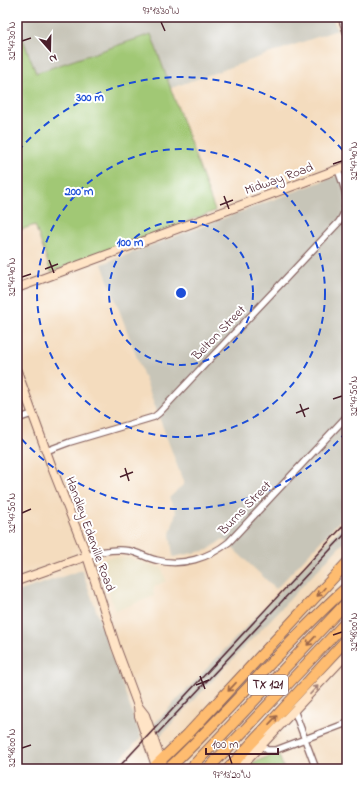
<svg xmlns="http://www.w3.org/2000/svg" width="364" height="786" font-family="'Indie Flower',sans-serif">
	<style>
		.built { fill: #e5dbba }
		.industrial { fill: #c7c5b8 }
		.green { fill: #a1c874; stroke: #767450 }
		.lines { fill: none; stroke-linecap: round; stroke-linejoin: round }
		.street-casing { stroke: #86615e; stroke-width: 8 }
		.secondary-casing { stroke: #86615e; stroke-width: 10 }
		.highway-casing { stroke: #86615e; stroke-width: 12 }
		.street { stroke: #fff; stroke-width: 5.5 }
		.secondary { stroke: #ffe4c6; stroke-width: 8 }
		.highway { stroke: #febc70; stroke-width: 10 }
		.rail { stroke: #4a1f2b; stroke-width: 1.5 }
		.oneway { stroke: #9b664a }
		.oneway2 { stroke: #a48278 }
		.ticks { fill: none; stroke: #4a1f2b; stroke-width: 1.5 }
		.ring { fill: none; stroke: #1d4ed8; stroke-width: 2; stroke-dasharray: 7 5 }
		.labels { text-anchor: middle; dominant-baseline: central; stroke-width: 4; stroke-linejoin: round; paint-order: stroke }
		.shield { fill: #fff; stroke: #80626b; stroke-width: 1 }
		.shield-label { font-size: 12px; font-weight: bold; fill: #4a1f2b }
		.street-label { font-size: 13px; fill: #4a1f2b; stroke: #fff }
		.centre { fill: #1d4ed8; stroke: #fff; stroke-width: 2 }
		.ring-label { font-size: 12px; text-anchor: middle; font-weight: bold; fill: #1d4ed8; stroke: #fff; stroke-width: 4; stroke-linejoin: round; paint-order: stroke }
		.neatline { fill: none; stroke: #4a1f2b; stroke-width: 1.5 }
		.ticks-label { font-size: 10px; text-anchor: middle; fill: #4a1f2b }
	</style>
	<rect width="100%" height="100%" fill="#fff"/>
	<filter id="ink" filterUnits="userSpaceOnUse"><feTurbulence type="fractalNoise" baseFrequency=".025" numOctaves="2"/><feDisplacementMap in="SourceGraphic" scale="8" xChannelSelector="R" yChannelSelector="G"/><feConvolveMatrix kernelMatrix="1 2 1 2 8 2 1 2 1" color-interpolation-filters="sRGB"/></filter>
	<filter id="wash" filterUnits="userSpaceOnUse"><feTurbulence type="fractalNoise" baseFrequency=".012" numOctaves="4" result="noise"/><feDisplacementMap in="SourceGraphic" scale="16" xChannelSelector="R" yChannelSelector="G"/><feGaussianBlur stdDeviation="0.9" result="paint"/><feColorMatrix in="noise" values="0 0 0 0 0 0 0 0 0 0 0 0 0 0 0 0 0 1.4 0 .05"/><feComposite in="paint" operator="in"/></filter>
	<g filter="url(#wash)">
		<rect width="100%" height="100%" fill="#f4dcbe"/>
		<!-- built -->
		<path class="built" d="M112,557L129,558L152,566L162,568L166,581L155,586L153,591L154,596L115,611L110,596L102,564L103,561L106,558Z"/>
		<!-- industrial -->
		<path class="industrial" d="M26,17H332L337,30L171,88L151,34L36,73L17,24V22L26,19Z
			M347,172V513L276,589L223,539L208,550L173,557L170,534L176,512L169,498L184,484L102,264Z
			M347,521V539L158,738L152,726Z
			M82,570L141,738L110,769H17V592Z"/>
		<!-- green -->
		<path class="green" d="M17,24L36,73L151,34L215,211L51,272L35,225L20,230L17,221Z
			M278,753L284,769H246L252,763Z"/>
	</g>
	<g filter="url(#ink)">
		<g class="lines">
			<!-- street casing -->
			<g class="street-casing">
				<path id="street" d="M341,17L347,34
					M17,419L32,414
					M46,451L70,442L154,417L159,413L339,222C352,202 345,190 338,170
					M87,556C101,551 114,548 130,551C139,553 147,558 156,560C182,567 209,558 229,542L347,416
					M294,710L316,769
					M261,745L267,750H276L347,723"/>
			</g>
			<!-- secondary casing -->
			<g class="secondary-casing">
				<path id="secondary" d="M17,288L347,166
					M17,371L53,470L87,556L116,647L138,706L139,716L157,769
					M17,581L87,556
					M138,706L145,715L164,769
					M239,769L347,654"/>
			</g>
			<!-- highway casing -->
			<g class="highway-casing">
				<path id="highway" d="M156,765L188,734L347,563
					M168,769C230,711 284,644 347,587
					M190,769L347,602
					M208,769L347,621
					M228,769L347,639"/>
			</g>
			<!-- street -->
			<use href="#street" class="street"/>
			<!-- secondary -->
			<use href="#secondary" class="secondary"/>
			<!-- highway -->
			<use href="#highway" class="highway"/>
			<!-- rail -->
			<path class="rail" d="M157,734L347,532
				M117,769L347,522"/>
		</g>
		<!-- one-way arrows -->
		<defs><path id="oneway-shaft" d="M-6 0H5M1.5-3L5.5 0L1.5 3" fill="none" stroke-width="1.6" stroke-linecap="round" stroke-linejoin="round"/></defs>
		<g class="oneway">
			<use href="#oneway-shaft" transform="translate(321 592) rotate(132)"/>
			<use href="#oneway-shaft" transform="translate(311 641) rotate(133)"/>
			<use href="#oneway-shaft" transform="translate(232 687) rotate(133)"/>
			<use href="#oneway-shaft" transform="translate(273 720) rotate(-47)"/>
		</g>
		<use class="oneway2" href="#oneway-shaft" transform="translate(314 690) rotate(-47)"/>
	</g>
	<!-- ticks -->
	<path class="ticks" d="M161,22L165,31M22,41L31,38M333,164L342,161M224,196L229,209M220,205L233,200M49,260L54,273M45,269L58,264M22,277L31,274M333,399L342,396M300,404L305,417M296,413L309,408M125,468L129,481M120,477L133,472M22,513L31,509M333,635L342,632M200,676L205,689M196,685L209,680M22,748L31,745M229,755L232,764"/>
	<!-- distance rings -->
	<g class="ring">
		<circle cx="181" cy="293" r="72"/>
		<circle cx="181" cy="293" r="144"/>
		<path d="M346 432A216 216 0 0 1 18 435M18 151A216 216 0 0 1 346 154"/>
	</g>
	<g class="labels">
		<!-- shield labels -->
		<rect class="shield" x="248" y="675" width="40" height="20" rx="3"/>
		<g class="shield-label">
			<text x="268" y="685">TX 121</text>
		</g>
		<!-- street labels -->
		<g class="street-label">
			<text transform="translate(279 179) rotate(-20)">Midway Road</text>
			<text transform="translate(219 333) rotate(-46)">Belton Street</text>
			<text transform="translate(245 508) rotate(-46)">Burns Street</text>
			<text transform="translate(90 534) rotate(70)">Handley Ederville Road</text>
		</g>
	</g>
	<circle cx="181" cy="293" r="6" class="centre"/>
	<g class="ring-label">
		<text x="90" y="101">300 m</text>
		<text x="79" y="195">200 m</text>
		<text x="130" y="246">100 m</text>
	</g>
	<!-- margin -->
	<rect width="364" height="786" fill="none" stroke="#fff" stroke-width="44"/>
	<!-- north arrow -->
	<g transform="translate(50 50) rotate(160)" stroke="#ffffff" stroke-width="3" paint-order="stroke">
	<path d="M0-3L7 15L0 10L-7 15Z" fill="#4a1f2b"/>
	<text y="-6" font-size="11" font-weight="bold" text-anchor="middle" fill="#4a1f2b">N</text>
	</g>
	<!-- scale -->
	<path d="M206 748v6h72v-6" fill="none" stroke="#4a1f2b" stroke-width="2"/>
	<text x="212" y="748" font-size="12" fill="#4a1f2b" stroke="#ffffff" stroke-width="3" paint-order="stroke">100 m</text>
	<rect x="22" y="22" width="320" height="742" class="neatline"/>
	<g class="ticks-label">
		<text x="161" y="14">97°13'30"W</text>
		<text transform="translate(11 41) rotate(-90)" y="4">32°47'30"N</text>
		<text transform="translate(353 161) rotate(-90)" y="4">32°47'40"N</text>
		<text transform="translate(11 277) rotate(-90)" y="4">32°47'40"N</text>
		<text transform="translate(353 396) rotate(-90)" y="4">32°47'50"N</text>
		<text transform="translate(11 513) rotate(-90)" y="4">32°47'50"N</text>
		<text transform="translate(353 632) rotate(-90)" y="4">32°48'00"N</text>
		<text transform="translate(11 748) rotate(-90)" y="4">32°48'00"N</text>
		<text x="232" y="778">97°13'20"W</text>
	</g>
</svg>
